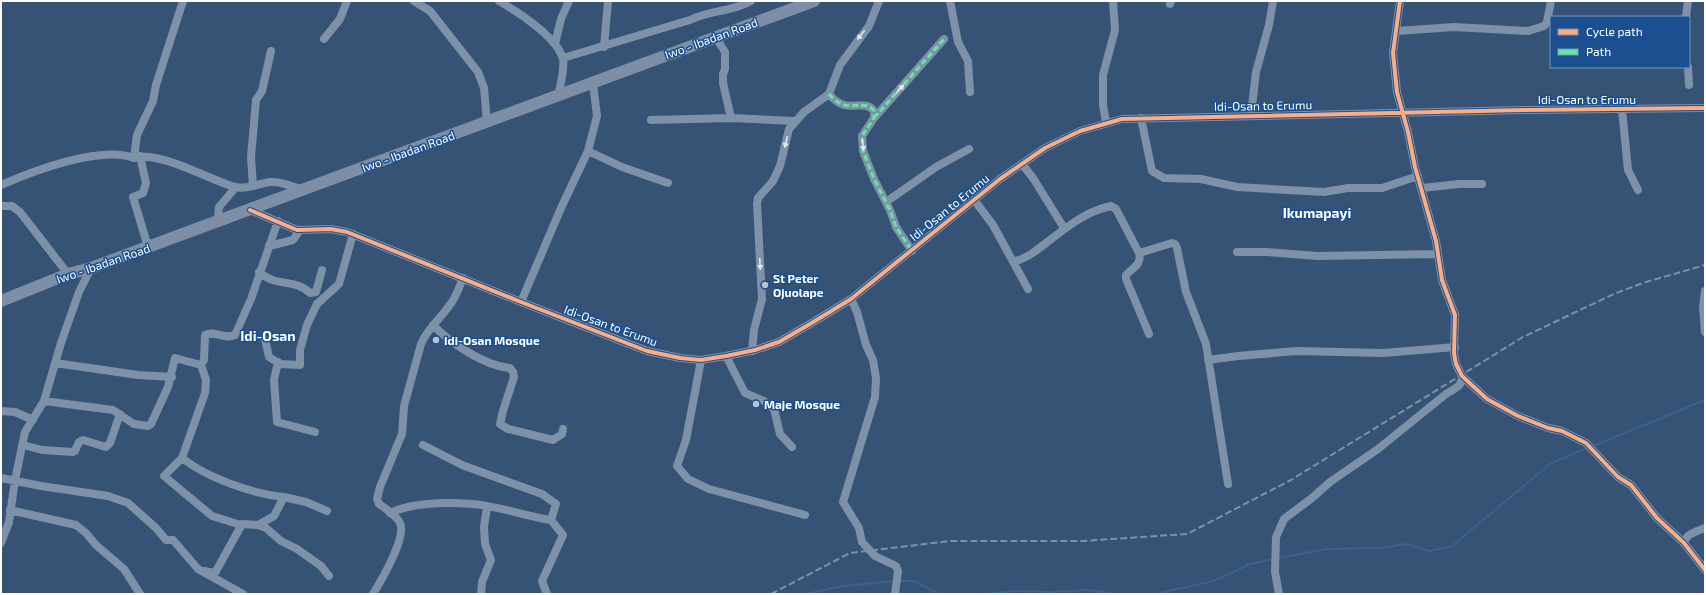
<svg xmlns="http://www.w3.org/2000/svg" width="1706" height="595" font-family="'Exo 2',sans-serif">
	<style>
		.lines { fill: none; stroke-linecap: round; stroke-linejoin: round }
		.stream { stroke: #3b618d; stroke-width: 2 }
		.minor { stroke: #7d92a8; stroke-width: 8 }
		.primary { stroke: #7d8ea7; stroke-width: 12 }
		.rail { stroke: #7e92a7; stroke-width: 2; stroke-dasharray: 7 3; stroke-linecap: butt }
		.quiet { stroke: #66e7a1; stroke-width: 3; stroke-dasharray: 6 3; stroke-linecap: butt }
		.cycleway-casing { stroke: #1b4f8f; stroke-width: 6 }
		.cycleway { stroke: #ffac80; stroke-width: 4 }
		.oneway { fill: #e5e9ee }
		.poi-dot { fill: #b9c2ce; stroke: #1b4f8f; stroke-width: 1.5 }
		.labels { text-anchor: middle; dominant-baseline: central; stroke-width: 3; stroke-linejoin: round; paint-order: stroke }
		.street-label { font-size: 12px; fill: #fff; stroke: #1b4f8f }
		.poi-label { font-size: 12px; font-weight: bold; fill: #fff; stroke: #1b4f8f; text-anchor: start }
		.quarter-label { font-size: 14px; font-weight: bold; fill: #fff; stroke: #1b4f8f }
	</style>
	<rect width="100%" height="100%" fill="#365274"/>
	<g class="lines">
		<!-- stream -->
		<path class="stream" d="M1591,447L1705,400
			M1278,558L1327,549L1379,548L1407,544L1429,551L1452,546L1550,464L1587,448
			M899,581H914L939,594
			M805,594L843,586L895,581
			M984,594L1016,591L1053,592L1090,590L1114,594
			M1155,594L1214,581L1250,564L1273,559"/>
		<!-- minor -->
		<path class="minor" d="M414,1L430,11L478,72L484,88L487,122
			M499,1C518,12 557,37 563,59C565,70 560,85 558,96
			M950,1L958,42L968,61L970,92
			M1400,1L1393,53L1397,92L1408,132L1415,167L1436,241L1442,280L1455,315L1454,353L1456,364L1462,376L1487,399L1518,416L1548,428L1562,431L1586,443L1618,477L1631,485L1657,518L1684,543L1705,570
			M1170,4L1171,1
			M1686,17L1688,1
			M1397,31L1454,27L1528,31L1544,26L1547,22L1551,1
			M715,36L725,52V69L723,74V83L731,118
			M324,39L340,19L347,1
			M555,44L561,19L569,1
			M604,47L608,1
			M563,58L690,20C710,10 732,12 751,1
			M1688,67L1689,85
			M829,94C833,99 838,103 844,105C855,108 867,101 874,111V118L862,136L863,151L874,179L890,210L896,227L912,251
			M1622,109L1628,170L1638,190
			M1251,115L1256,72L1269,25L1273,1
			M874,118L944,39
			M1141,118L1152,171L1164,178L1201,179L1237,187L1324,192L1348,188H1382L1418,176
			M651,120L731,118L794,121
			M1106,123L1103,105V75L1115,30L1113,1
			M588,151L622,167L668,183
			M140,156L146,183L143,193L133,197L148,247
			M134,158L137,135L153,101L156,85L183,1
			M1022,164L1033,178L1064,228
			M1,185C33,171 101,145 134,158C159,150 209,180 235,187C247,190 259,183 271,182C281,181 294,187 303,190
			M253,186L251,157L256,100L262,91L271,51
			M1422,188L1459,184H1482
			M975,201L993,225L1028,289
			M886,202L936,167L969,149
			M1,206H12L20,212L68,274
			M250,210L297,230L331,229L347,232L521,302L647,351L680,358L701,360L726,356L755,350L779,342L810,324L851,299L1000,179L1045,148L1080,131L1122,119L1524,110L1705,108
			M218,221L219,207L236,187
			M278,221L251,299L235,335C226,340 214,330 205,335L204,360L201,365L206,380L205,393L182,458C207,478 253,494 284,497
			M269,246L293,240L300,230
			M1237,252H1267L1317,256L1438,254
			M1139,253L1172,243L1175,244L1177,248L1186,292L1206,344L1228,484
			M1014,262C1021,259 1028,257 1034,252C1058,235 1081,212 1111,206L1116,209L1139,253C1142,264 1134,267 1126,275V279L1149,334
			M259,272C277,288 295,278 310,293L316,292L322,270
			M1705,291L1703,307L1705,332
			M851,299L857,312L866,345L873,360L876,378L875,397L843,502L859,528L862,542L875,556L896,566L898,571L895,594
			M521,302L561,208L588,151L597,116L593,83
			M433,325C450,343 485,366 510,368L513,372L514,377L503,411L500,424L508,429L553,440L562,434L563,429
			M265,339L269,357L280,364L300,365V350L307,325L317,304L339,284L353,234
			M752,351L754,330L762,299L757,204L758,198L773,181L780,166L789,129L804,112L829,94L840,65L869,26L879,1
			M726,356L745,393L764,401L774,409L780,434L792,447
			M701,360L686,440L677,466L688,479L709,489L805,515
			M1208,360L1238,356L1297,351L1383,353L1455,347
			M278,362L274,380L277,422L315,432
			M55,363L138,375L172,377
			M44,401L113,410L134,424L148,426L151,424L168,387L175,358L201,365
			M1,411L15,412L33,420
			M23,445L42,450L73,452L75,451L79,442L83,440L106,447L110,443L120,414
			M182,458L164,476L212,516L241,525
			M1,478L41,486L108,496L128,503L156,528L166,540H173L198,569L243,594
			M10,510L76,525L86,533L96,545L124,569L140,594
			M390,513C414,502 447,502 472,504C499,506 525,516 551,520L556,504L542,494L462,465L423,445
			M258,525L266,528L281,541L297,549L321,566L329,576
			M1,543L9,522L15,480L25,432L44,401L61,343L79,292L91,268
			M1684,543C1686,534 1697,531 1705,528
			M204,571L215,573L242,524L258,525L274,516L284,497L306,502L327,511
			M373,594C381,581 407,537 400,523C396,515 386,509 379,504L377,499L380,487L402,434L404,406L421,344C427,329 440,319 449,306C456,298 459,288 463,278
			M481,594L482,582L491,560L485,544L484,527L487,507
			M547,594L542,581L563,535L551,520
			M1279,594L1275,572L1276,537L1284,519L1312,498L1330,482L1378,449L1446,394C1454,389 1463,386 1462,376"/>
		<!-- primary -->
		<path class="primary" d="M1,301L68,274L91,268L218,221L814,1"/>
		<!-- rail -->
		<path class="rail" d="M771,594L850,553L950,541H1082L1187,534L1291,480L1523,337L1616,293L1646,282L1705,265"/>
		<!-- quiet -->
		<path class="quiet" d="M829,94C833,99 838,103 844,105C855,108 867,101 874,111V118L862,136L863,151L874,179L890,210L896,227L912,251
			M874,118L944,39"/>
		<!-- cycleway casing -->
		<g class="cycleway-casing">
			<path id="cycleway" d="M1400,1L1393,53L1397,92L1408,132L1415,167L1436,241L1442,280L1455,315L1454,353L1456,364L1462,376L1487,399L1518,416L1548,428L1562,431L1586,443L1618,477L1631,485L1657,518L1684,543L1705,570
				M250,210L297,230L331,229L347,232L521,302L647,351L680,358L701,360L726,356L755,350L779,342L810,324L851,299L1000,179L1045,148L1080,131L1122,119L1524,110L1705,108"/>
		</g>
		<!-- cycleway -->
		<use href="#cycleway" class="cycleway"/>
	</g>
	<!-- one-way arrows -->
	<defs><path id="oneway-solid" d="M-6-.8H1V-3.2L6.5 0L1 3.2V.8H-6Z"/></defs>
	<g class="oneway">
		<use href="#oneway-solid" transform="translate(861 35) rotate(128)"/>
		<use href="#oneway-solid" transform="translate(900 89) rotate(-48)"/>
		<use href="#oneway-solid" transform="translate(786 142) rotate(104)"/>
		<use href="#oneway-solid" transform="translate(863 145) rotate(82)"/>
		<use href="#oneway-solid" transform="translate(760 264) rotate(87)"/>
	</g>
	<!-- markers -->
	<g class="poi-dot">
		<circle cx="765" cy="285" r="4"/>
		<circle cx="436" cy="340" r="4"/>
		<circle cx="756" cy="404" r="4"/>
	</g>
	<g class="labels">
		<!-- street labels -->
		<g class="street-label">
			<text transform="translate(711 38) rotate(-20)">Iwo - Ibadan Road</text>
			<text x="1587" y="99">Idi-Osan to Erumu</text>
			<text transform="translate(1263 105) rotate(-1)">Idi-Osan to Erumu</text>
			<text transform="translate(408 151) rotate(-20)">Iwo - Ibadan Road</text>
			<text transform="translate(949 207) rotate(-39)">Idi-Osan to Erumu</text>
			<text transform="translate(103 263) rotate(-19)">Iwo - Ibadan Road</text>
			<text transform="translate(611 325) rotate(20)">Idi-Osan to Erumu</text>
		</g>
		<!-- poi labels -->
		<g class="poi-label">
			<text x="773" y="278">St Peter<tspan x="773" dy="14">Ojuolape</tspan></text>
			<text x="444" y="340">Idi-Osan Mosque</text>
			<text x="764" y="404">Maje Mosque</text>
		</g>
		<!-- quarter labels -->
		<g class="quarter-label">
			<text x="1317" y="212">Ikumapayi</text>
			<text x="268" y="335">Idi-Osan</text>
		</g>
	</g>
	<!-- border -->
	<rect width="1706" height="595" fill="none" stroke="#ffffff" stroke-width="4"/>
	<!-- legend -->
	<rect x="1550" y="16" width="140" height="52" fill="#1b4f8f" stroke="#7695bc"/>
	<rect x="1558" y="29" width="20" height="6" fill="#ffac80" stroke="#7695bc"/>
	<text x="1586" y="36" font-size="12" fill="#ffffff">Cycle path</text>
	<rect x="1558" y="49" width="20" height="6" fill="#66e7a1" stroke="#7695bc"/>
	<text x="1586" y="56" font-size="12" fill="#ffffff">Path</text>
</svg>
